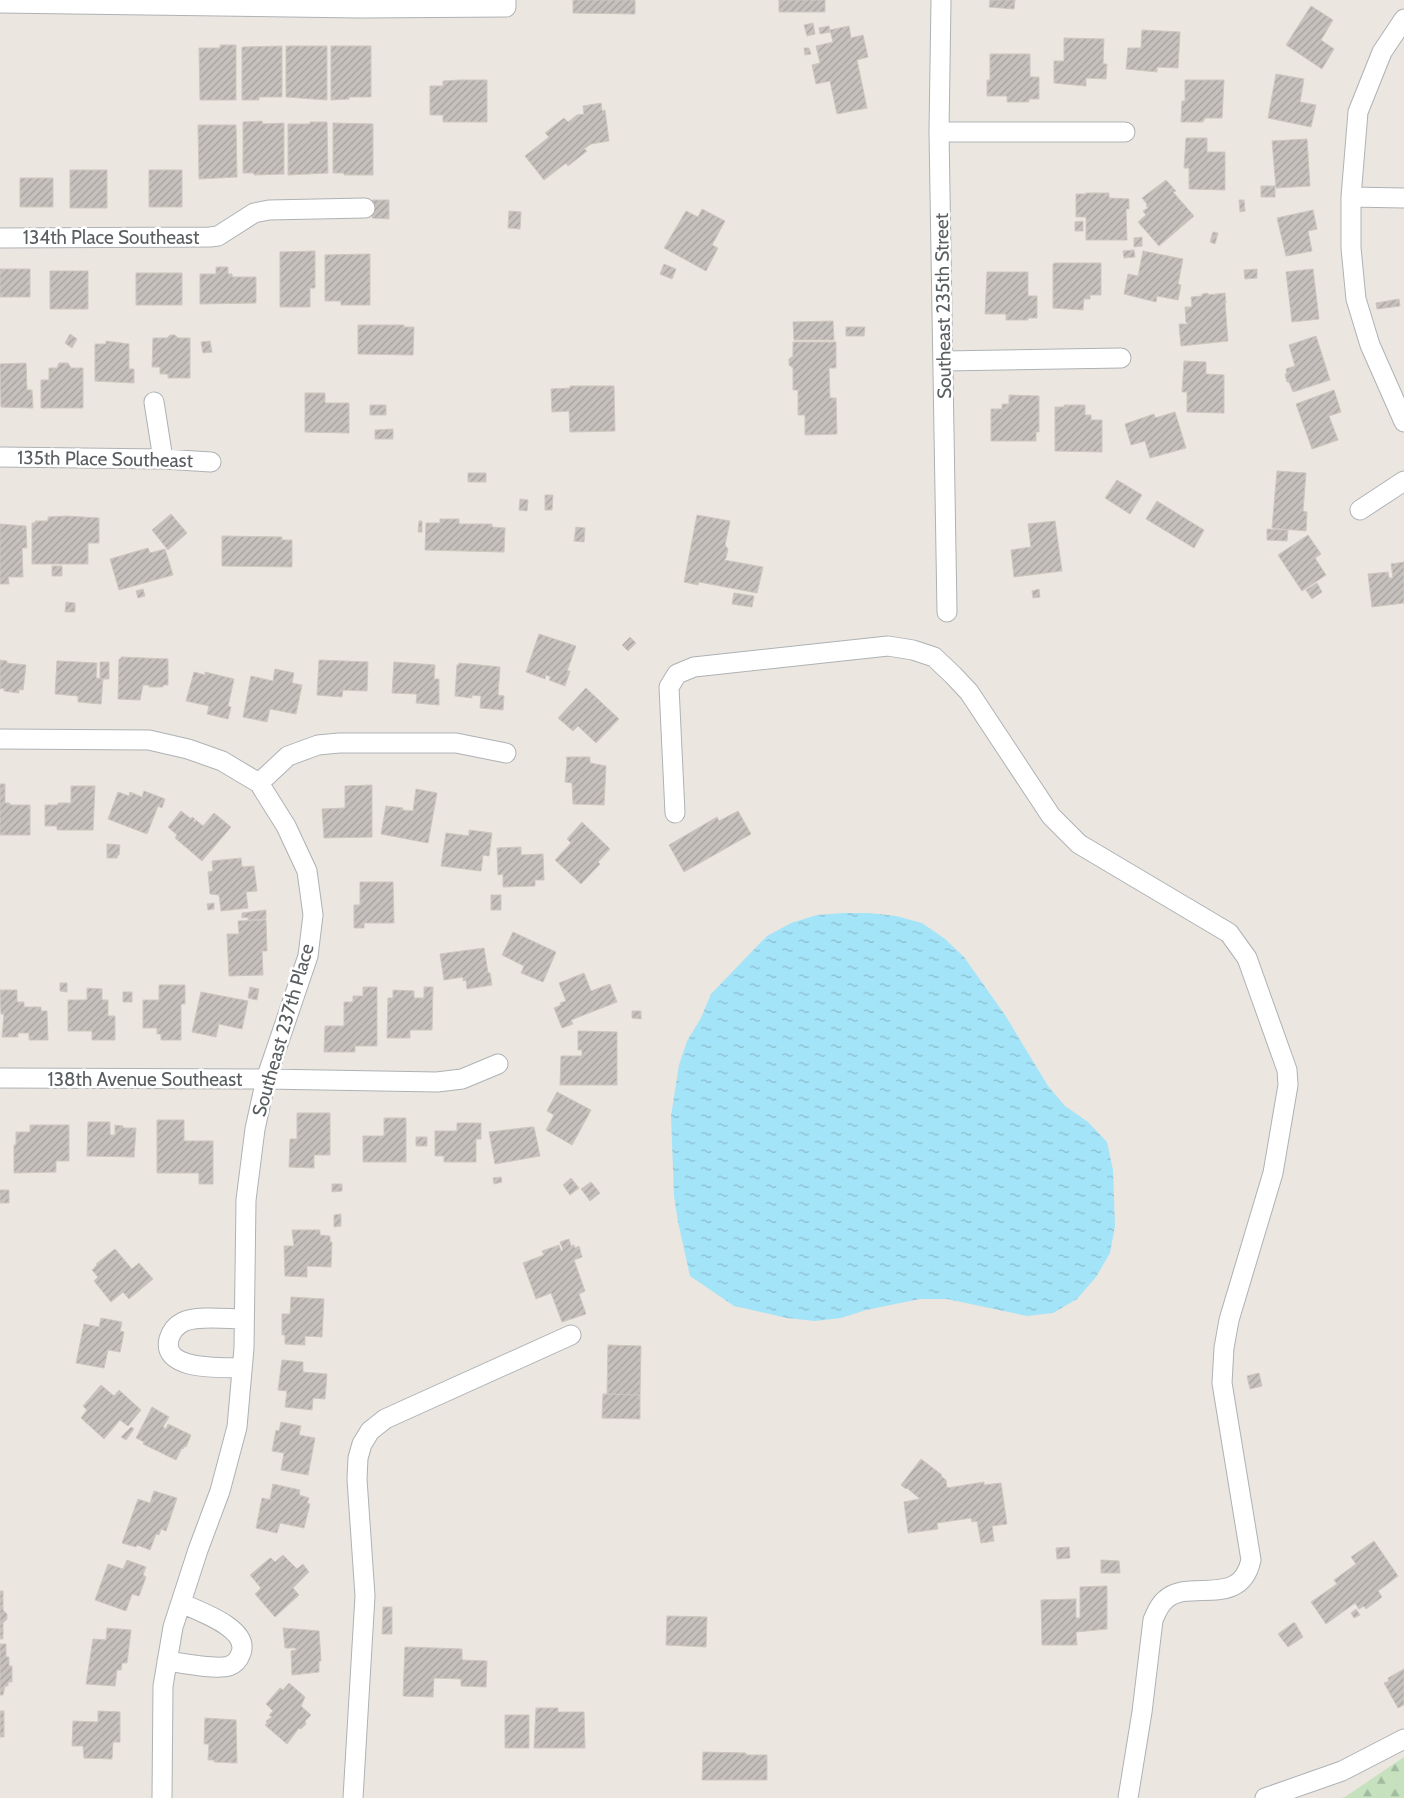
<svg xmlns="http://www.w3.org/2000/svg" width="1404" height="1798" font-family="Cabin,sans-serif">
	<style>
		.forest { fill: url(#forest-firs) }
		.water { fill: url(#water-ripples) }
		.building { fill: url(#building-hatch); stroke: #cfc7bf }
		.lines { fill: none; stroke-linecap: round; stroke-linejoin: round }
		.minor-casing { stroke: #aeb2b5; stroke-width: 21 }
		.minor { stroke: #fff; stroke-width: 19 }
		.labels { text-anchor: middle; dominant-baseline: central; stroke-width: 5; stroke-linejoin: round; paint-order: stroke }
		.street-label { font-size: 19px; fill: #595e60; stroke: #fff }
	</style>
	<defs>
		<pattern id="forest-firs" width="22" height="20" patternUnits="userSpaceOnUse" patternTransform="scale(1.25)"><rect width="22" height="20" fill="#c5e1be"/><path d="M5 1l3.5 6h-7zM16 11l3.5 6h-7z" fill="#a3ba9e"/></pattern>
		<pattern id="water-ripples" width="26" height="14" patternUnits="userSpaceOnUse" patternTransform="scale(1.25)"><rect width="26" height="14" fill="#a4e4f8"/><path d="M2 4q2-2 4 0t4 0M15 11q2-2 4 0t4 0" fill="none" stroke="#89bccc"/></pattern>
		<pattern id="building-hatch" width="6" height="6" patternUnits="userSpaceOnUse" patternTransform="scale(1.25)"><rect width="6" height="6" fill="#c6c1bd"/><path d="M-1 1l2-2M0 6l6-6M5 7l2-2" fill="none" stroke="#a4a09d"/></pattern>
	</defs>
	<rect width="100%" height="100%" fill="#ebe6e0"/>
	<!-- forest -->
	<path class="forest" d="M1404,1757V1798H1341L1345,1797Z"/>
	<!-- water -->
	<path class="water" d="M843,913H869L896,916L922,923L945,939L964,957L1005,1015L1048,1086L1065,1106L1088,1122L1107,1142L1113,1170L1115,1226L1110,1253L1096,1277L1077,1299L1053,1313L1027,1316L947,1299H920L866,1310L841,1318L815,1321L787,1318L734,1306L690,1276L678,1222L674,1196L671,1116L679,1065L687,1041L701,1018L711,994L767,936L791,923L817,915Z"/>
	<!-- building -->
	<path class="building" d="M573,0H635V14L573,13Z
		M779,0H825V12H779Z
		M990,0H1015L1014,9L989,7Z
		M1311,6L1333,20L1321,40L1334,49L1322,69L1286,45Z
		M813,23L815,34L807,36L804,25Z
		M829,26L830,32L820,34L819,28Z
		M849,26L851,38L863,35L868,57L857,60L867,108L837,114L830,81L816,84L812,65L820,63L816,46L833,42L830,30Z
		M1142,30L1180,32L1178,68L1157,67V72L1126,69L1128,48H1141Z
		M1064,38L1104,39L1103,64H1107L1106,79L1086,78V86L1054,83V61H1064Z
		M220,45H236V100H200L199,48H220Z
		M282,46V97H259V100H242V47Z
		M286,46H327V100L286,97Z
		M331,46H371V97H349V99L331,100Z
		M804,48H809L811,54L805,55Z
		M990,54H1030V77H1039V99H1029V102H1007V96H987V80H990Z
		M1276,74L1304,79L1300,102L1316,105L1311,127L1268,118Z
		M461,80H487V122H443V115H430V86H443V81Z
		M1185,80H1224L1222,118H1205L1203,122H1181L1182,101H1185Z
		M601,103L602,111L605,110L609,141L591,144L584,149L587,151L568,166L566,163L544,180L525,156L549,137L545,133L564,118L568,122L577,115L584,114L583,106Z
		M262,121L263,124L284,123V174L254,175V173H243V122Z
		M310,122H327L328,173L288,175V124H310Z
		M333,123L373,124V175H344V173H333Z
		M198,125H236L237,177L199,179Z
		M1186,138H1207V152H1225V190L1189,189V168H1184Z
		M1307,139L1310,186L1276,188L1272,141Z
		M70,170H107V208H70Z
		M149,170H182V207H149Z
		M20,178H53V207H20Z
		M1166,180L1176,191L1173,192L1194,216L1159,246L1138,222L1146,215L1143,211L1148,208L1146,205L1147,204L1142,198Z
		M1261,186H1275V197H1261Z
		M1086,193H1109V198L1129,199V209H1126L1127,240H1086V217H1076V194H1086Z
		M372,200H389V219L372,218Z
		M1239,200H1244L1245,211L1240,212Z
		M702,209L725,221L712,245L718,248L706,271L664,248L686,211L698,217Z
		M1313,210L1317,229L1308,231L1312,251L1286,256L1277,218Z
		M509,211L521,212L520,229L508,228Z
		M1083,221V231H1075V222Z
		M1213,232L1218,233L1215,244L1210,242Z
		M1142,237V246L1134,247V238Z
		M1134,250L1135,257L1124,258L1123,251Z
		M315,251V288H310V307H280V252Z
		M1143,251L1183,259L1178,284L1181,285L1178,300L1157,296L1156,302L1124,294L1128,274L1138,276Z
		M370,254V305H341V301H325V255Z
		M1055,263H1101V295H1090V299H1084L1083,310L1053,308V264Z
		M664,264L676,269L672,279L660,274Z
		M216,267H228V274H232V277H256V303L200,304V274H216Z
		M0,269H30V297H0Z
		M1257,269V278L1245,279L1244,270Z
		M1313,269L1319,319L1292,322L1286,272Z
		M50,271H88V309H50Z
		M987,272H1028V296H1037V318H1028V320H1006V314H985Z
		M136,273H182V305H136Z
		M1208,293V295L1225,293L1226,303H1225L1228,341L1181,346L1179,324H1188L1186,322L1185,307H1192L1191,297L1202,296V294Z
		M1399,299L1400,306L1377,309L1376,303Z
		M833,321L834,340H794L793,322Z
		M358,325H404V327H414L413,355L358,354Z
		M846,327H865L864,336H846Z
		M70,334L77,339L72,348L65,343Z
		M170,335H175L178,338H190V378H168V374H160V367H152L153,338H167Z
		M1316,336L1330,380L1293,392L1289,382H1287L1285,374H1287L1286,369L1295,366L1289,345Z
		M106,341L129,344V369H134V383L95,381V344H106Z
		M210,341L212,352L203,353L201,342Z
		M793,342H836V368H829L830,398H836L837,434L805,435V415H798V390H793V368L789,365V359L793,356Z
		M1184,361L1206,362V374L1224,375V413L1187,412V392H1182Z
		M26,363L27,390H32L33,408L1,407L0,364Z
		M59,363H68L71,368H83V408H41V380H49V368H57Z
		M570,386H614L615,431L570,432L569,411L552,412L551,389L570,388Z
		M1334,390L1341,412L1329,416L1338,440L1312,449L1296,404Z
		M305,393H325V403H349V433L305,432Z
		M1009,395L1039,396V432H1036V441H991V409H1002V404H1009Z
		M370,405H386V415H370Z
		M1064,405H1085V415H1091V420H1102V452L1055,451V407H1064Z
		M1175,412L1186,448L1150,458L1145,441L1131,445L1125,424L1154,414L1155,418Z
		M393,429V439H375V430Z
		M1277,471L1306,473L1303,511L1307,512L1306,531L1272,528Z
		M468,473H486V482H468Z
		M1117,480L1142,495L1130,514L1105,498Z
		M545,495H553L552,510H545Z
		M520,499L528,500L527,511L519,510Z
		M1157,501L1204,530L1194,548L1146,519Z
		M171,514L187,533L168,550L152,530Z
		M697,515L730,521L725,545L728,549L726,558L724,560L763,567L757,593L699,582L698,585L684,582Z
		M67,516L99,518V543H88V564H32V523H35V521H48V517Z
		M440,519H459V524H492V527L505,528L504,552L425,550L426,523H440Z
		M419,521H422V532H418Z
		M1055,521L1062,571L1014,577L1011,550L1031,547L1028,524Z
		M0,524L26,526L27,548H22L23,577H8L9,584H0Z
		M576,527L585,528L584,542L574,541Z
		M1267,529L1288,530L1287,541L1267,540Z
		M1308,535L1321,554L1315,558L1326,575L1302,591L1278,555Z
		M222,536L282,537V540H292V567L222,566Z
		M148,548L150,553L165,549L173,575L119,590L110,559Z
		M1404,562V603L1372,607L1368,574L1388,572L1389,578H1393L1391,564Z
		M52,566H62V576H52Z
		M1317,583L1322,592L1312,599L1306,590Z
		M143,589L145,596L138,598L136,591Z
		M1039,589L1040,597L1033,598L1032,591Z
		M734,593L754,596L752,607L732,604Z
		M66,602L75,603V612H65Z
		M539,634L576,646L567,671H570L565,686L549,680L551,677L546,675L545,679L526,672Z
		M630,637L636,643L628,651L622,645Z
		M121,657L168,659V685H163V687H149V685H143L140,700L118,699L119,659H121Z
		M0,660L7,661V663L26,665L23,690L19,689V693L4,691V688L0,689Z
		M319,660L368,662L367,691L343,690L342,697L317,695Z
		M57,661L97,663L96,678L103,679L101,704L78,702V696L55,694Z
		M100,662H109V679H100Z
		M394,662L435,665L434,679H439V705L416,703L417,694L392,693Z
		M459,663L500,667L498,695L504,696L503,710L480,708L481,696L472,695V698L455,696L457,665H459Z
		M275,669L294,673L292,683L302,685L296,714L270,709L267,722L243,717L251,676L273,681Z
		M194,672L205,675V672L234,679L228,706L231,707L228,719L207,714L209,706L186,701Z
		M586,688L619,719L596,743L578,726L573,731L558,718Z
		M566,757H590V763L606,766L604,805L573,804L572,783L565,782L567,760Z
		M0,784H5V803H10V805H30V835H0Z
		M372,785V837L324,838L322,809L345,808V786Z
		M71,786H95L93,830H57V826H45V805H58V803H71Z
		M416,789L437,793L428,843L381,834L386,806L403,808L402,810L413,811Z
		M144,791L165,799L162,808L158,806L147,834L108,819L118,792L129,796L130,792L142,797Z
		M181,811L191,819L192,817L195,819L193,821L194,822L196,820L203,826L214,813L231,827L202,861L175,838L177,835L168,827Z
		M738,811L751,834L684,872L669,845L717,817L719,821Z
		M582,822L610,849L598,862L600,864L581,884L555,860L571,843L567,839Z
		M469,830L492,833L489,856L483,855L481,871L441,866L446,833L469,836Z
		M107,844L120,845L119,855H118L117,858H107Z
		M521,847V855L543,854L544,880H535V886L503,887V874L498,875L497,848Z
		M241,858L242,867L254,866L257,891L246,892L248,908L221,911L219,895L210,894L208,872L213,871L212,861Z
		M360,882H393L394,923H364V928H354V905H360Z
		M491,895H501V910H491Z
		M214,903V909L208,910L207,904Z
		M266,910V919L248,920V917L242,918V913Z
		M266,920L267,951H262L263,975L229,976L227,934H239L238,921Z
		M513,932L556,952L543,982L521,973L524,966L502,955Z
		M484,948L488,973H490L492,985L467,989L466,980L463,981V977L444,980L440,954Z
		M584,973L591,991L610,984L617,1002L571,1020L573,1024L562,1028L554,1008L561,1005L560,1003L566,1001L559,983Z
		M60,983H67V992L60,991Z
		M159,985H185V1004H181V1040H161V1034H157V1028H143V1000H159Z
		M250,987L259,989L257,1000L248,998Z
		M363,987H377V1046H355V1052H324L325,1026H344V1002H353V996H363Z
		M424,987H433L432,1030H410V1038H387L388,998H393V990L414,991V998H424Z
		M87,988L102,989V1000H108V1016H115V1040H92V1031H68V1000H87Z
		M0,990H17V1002H24V1007H41V1011H47L48,1040H29V1033H18V1037H2L4,1014H1Z
		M123,992H132V1002H123Z
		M201,992L248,1001L242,1029L219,1024L216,1037L192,1032Z
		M632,1011H641V1019L632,1018Z
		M578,1031L617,1032V1085H560L561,1056H582V1050H578Z
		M557,1092L591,1110L572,1145L546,1130L554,1115L547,1111Z
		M297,1113H330V1155H314V1168L289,1167L290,1139H297Z
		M384,1118H406V1162H363V1136H384Z
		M157,1120H184V1141H213V1184H199V1173H157Z
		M88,1122H110V1135H115V1125L123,1126V1128H136L134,1157L87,1156Z
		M457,1123H481V1139H476V1162H444V1156H435V1131H457Z
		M30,1125H69V1161H56V1172L14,1173V1145H16V1132H30Z
		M531,1127H534L540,1156L495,1164L489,1132Z
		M416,1137H427V1146H416Z
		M501,1177L502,1182L494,1184L493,1178Z
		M571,1178L579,1188L570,1195L563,1185Z
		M591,1182L600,1193L590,1201L581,1189Z
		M332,1184H342V1191L332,1192Z
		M0,1190H9V1203H0Z
		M341,1214V1226L334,1227V1215Z
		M292,1230H320V1235L330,1236V1242H332L331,1267L307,1266V1277L285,1276L284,1246H294Z
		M569,1239L571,1246L574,1245L575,1248L579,1246L582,1257L574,1260L585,1291L579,1294L586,1314L562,1322L551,1293L536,1299L523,1263L544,1255L542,1251L559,1245L561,1251L563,1250L560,1242Z
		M115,1249L132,1269L139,1263L153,1279L129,1299L123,1292L111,1302L94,1281L98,1277L92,1270L97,1265L96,1264Z
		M291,1297L324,1299L322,1337L305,1336V1345L285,1344V1335H282V1314H290Z
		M101,1318L122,1322L120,1331L124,1332L120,1352L108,1350L104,1368L76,1363L84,1324L99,1327Z
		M608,1345L641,1346L640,1395L607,1394Z
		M282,1360L303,1362V1372L327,1374L325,1399L313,1398L312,1410L285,1407L287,1391L278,1390Z
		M1259,1373L1262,1386L1250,1389L1247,1376Z
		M101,1385L114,1396L119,1390L141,1410L128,1426L120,1420L104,1439L81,1418L87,1410L83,1406Z
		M603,1394L640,1395V1419L602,1418Z
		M152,1407L169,1417L163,1427L166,1429L168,1424L191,1435L186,1447L185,1446L183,1449L182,1448L176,1460L143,1444L144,1442L136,1438Z
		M281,1422L301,1426L299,1435L315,1438L308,1475L281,1470L284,1453L272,1451L276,1430L279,1431Z
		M131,1427L134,1429L126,1440L121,1437Z
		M921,1459L942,1475L941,1476L946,1480L947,1488L984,1482V1485L1001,1483L1007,1524L992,1526L994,1541L981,1543L977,1521L972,1522L971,1518L937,1523L938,1529L908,1533L904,1502L919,1499V1498L907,1488L906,1489L901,1485Z
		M273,1484L300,1490L299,1495L309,1498L307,1503L310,1504L304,1528L280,1523L277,1533L256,1528L262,1498L272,1500L270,1499Z
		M154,1491L177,1498L166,1531L161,1529L159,1535L156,1534L150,1550L137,1545L136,1547L122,1543L138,1499L150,1503Z
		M1374,1541L1398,1576L1378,1591L1382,1597L1366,1609L1364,1606L1359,1609L1355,1603L1326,1624L1311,1602L1337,1584L1334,1580L1356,1564L1351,1557Z
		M1069,1547L1070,1558L1057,1559L1056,1548Z
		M283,1555L297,1569L303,1564L309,1572L293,1588L299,1595L275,1617L255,1594L261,1588L250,1575L269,1559L271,1558L275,1562Z
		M127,1560L146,1567L143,1575L146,1577L139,1596L132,1594L126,1611L95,1600L108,1564L123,1569Z
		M1101,1560L1119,1561L1120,1573H1101Z
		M1107,1586V1629L1076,1632L1077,1645H1042L1041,1600L1076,1599V1618H1080V1587Z
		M0,1591H3V1610L7,1614V1619L3,1623V1639H0Z
		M383,1607H392V1634H382Z
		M1356,1609L1360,1615L1354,1618L1351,1613Z
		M667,1616L707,1617L706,1647L666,1645Z
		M1293,1623H1295L1303,1637L1288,1647L1278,1634Z
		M107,1628L131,1630L127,1663H122L121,1670H117L115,1686L86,1684L93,1639L106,1640Z
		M283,1628L319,1631L321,1661H319V1672L292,1675L291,1651L296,1650V1648H285Z
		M0,1644H6V1657H9V1666H12V1682H8V1686H5L3,1695H0Z
		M405,1647L462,1649V1660L487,1661L486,1687L461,1686V1679L434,1678L433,1697L403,1696Z
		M1404,1669V1705L1398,1708L1384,1683L1389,1681L1388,1678Z
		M289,1683L305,1697L301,1706L311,1715L305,1721L306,1724L301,1729L299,1728L287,1744L265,1725L267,1723L266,1721L272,1717L269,1715L273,1711L266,1704L280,1688L283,1690Z
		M536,1708H558V1712H584L585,1748H534Z
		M0,1711H4V1737H0Z
		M98,1711L120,1712V1742H113L112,1759L84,1758L83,1746H72L73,1721L98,1722Z
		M505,1715H529V1748H505Z
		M205,1718L236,1720L237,1763L214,1762V1760H208L209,1744H204Z
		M703,1752L746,1753V1755H767V1780H702Z"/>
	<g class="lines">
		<!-- minor casing -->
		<g class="minor-casing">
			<path id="minor" d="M941,0L939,132L947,612
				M0,3L361,8L506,7V0
				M1404,19L1382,52L1358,112L1351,197V248L1356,299L1370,345L1404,422
				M939,132H1125
				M1351,197L1404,198
				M0,238L210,237L218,236L254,213L269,210L365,208
				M944,361L1121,358
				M154,402L163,459
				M0,457L163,459L211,462
				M1360,510L1404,481
				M0,739L149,740L188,749L222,761L259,783L286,826L307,871L313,915L308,956L266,1079L255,1129L246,1200L244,1348L237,1427L220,1491L198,1550L173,1627L163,1686L162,1798
				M259,783L288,756L318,745L339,743H456L506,753
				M675,813L669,687L677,674L694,667L888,646L913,650L934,657L953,675L969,692L1051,816L1079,844L1229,933L1247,958L1287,1070L1288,1085L1273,1173L1229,1320L1224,1348L1222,1383L1251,1560C1240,1610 1189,1577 1165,1600C1159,1605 1156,1613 1153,1620L1142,1712L1128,1798
				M0,1078L266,1079L437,1082L462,1079L498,1064
				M242,1368C224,1367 161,1372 169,1339C171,1332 175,1326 183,1322C197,1315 228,1319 244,1319
				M167,1661C181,1663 216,1670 229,1666C235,1664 239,1659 241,1653C250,1628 198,1611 181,1603
				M353,1798L365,1596L357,1479L358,1458L362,1444L370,1431L385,1419L571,1335
				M1265,1798L1342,1771L1404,1739"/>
		</g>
		<!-- minor -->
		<use href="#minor" class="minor"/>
	</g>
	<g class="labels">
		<!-- street labels -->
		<g class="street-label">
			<text x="111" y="237">134th Place Southeast</text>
			<text transform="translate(943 306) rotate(-91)">Southeast 235th Street</text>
			<text transform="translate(105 459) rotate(1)">135th Place Southeast</text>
			<text transform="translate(283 1030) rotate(-74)">Southeast 237th Place</text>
			<text x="145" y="1079">138th Avenue Southeast</text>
		</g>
	</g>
</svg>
